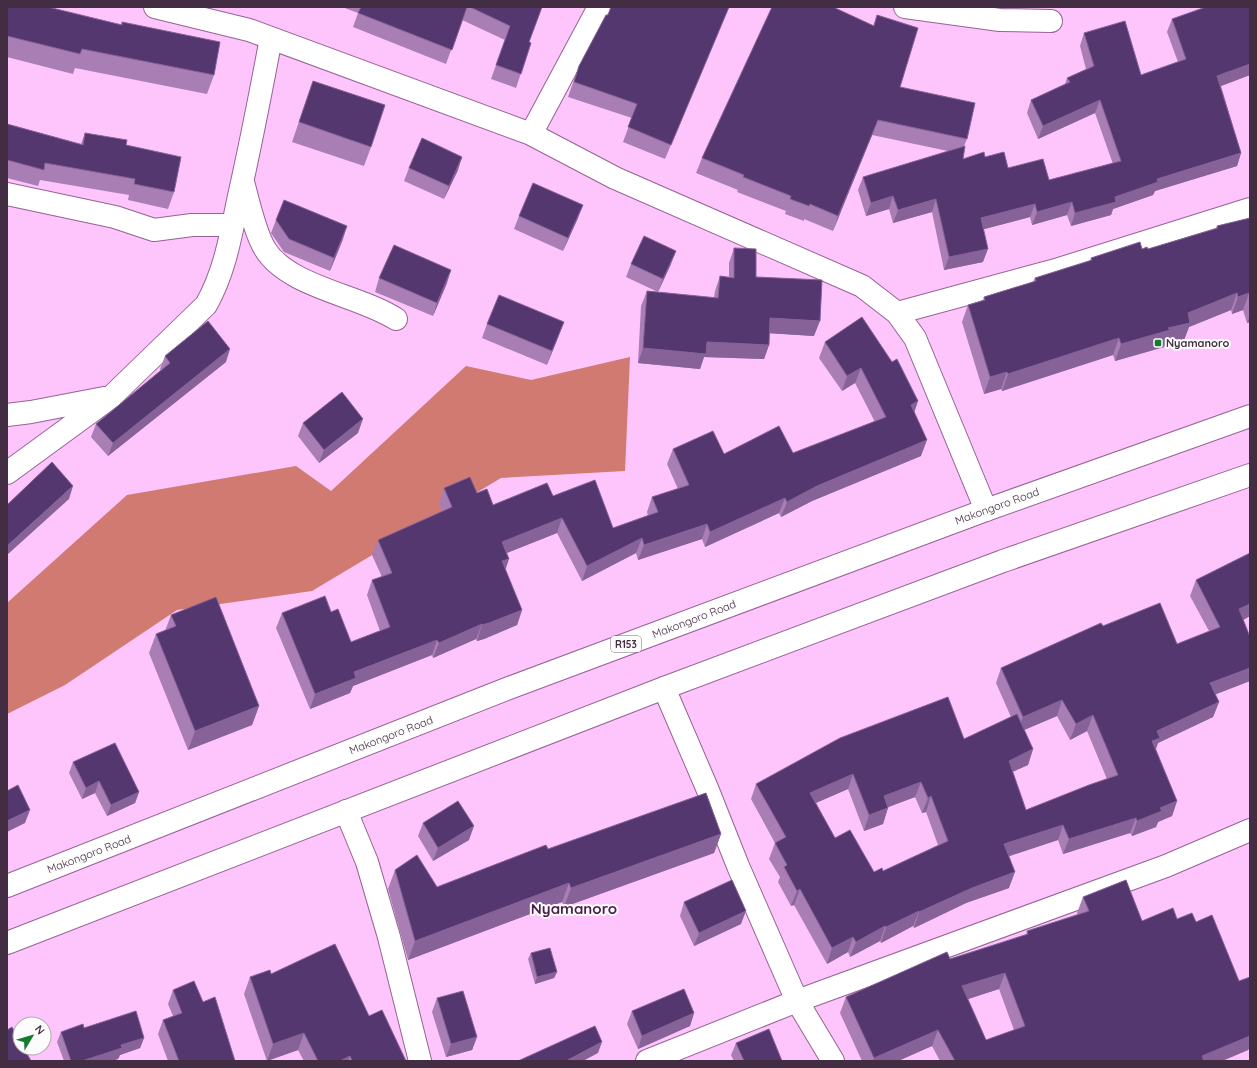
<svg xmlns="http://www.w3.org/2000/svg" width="1257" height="1068" font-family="Quicksand,sans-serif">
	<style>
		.forest { fill: #d17a71 }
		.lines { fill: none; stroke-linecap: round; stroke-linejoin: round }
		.minor-casing { stroke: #956395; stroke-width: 24 }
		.major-casing { stroke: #956395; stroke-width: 24 }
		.minor { stroke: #fff; stroke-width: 22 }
		.major { stroke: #fff; stroke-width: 22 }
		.wall { fill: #a87eb5; fill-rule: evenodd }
		.shaded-wall { fill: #866299 }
		.building { fill: #53376e; stroke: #866299; fill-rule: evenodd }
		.poi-dot { fill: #157b2f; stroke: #fcfcfc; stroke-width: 1.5 }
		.labels { text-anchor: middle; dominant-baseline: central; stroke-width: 4; stroke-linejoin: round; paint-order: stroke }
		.shield { fill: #fcfcfc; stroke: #7a6b7a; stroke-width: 1 }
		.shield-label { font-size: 10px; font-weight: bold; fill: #432d43 }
		.poi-label { font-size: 11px; font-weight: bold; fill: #432d43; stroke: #fcfcfc; text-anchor: start }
		.street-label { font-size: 11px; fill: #432d43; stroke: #fcfcfc }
		.district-label { font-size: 15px; font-weight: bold; fill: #4a1d4b; stroke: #fcfcfc }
	</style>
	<rect width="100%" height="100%" fill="#fdc5fc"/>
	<!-- forest -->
	<path class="forest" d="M630,357L625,471L501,478L312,591L177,610L65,685L7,714V603L127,495L296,466L331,491L466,366L531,380Z"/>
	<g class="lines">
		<!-- minor casing -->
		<g class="minor-casing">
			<path id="minor" d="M155,7L249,30L531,134L615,178L862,286L897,313L915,338L986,510
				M905,7L1000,20L1051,21
				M531,134L599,7
				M243,182C248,200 255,233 265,249C288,287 359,295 396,319
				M7,194L115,217L154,230L192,225H233
				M897,313L1059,269L1250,209
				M7,415L31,412L104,398
				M7,473L111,397L206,305C225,272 231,234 239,196C251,143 261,91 271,38
				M664,688L707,788L738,866L797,1001L833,1061
				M346,811L367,862L389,937L420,1061
				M647,1061L797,1001L1166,866L1250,830"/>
		</g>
		<!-- major casing -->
		<g class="major-casing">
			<path id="major" d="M7,886L509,688L986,510L1250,416
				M7,943L664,688L1003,561L1250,475"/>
		</g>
		<!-- minor -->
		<use href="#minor" class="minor"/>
		<!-- major -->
		<use href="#major" class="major"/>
	</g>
	<!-- wall -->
	<path class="wall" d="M7,7L121,25L122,22L214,75L207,94L75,68L73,74L7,57Z
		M342,7H542L529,42L531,43L516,88L491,79L505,40L462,20L446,64L353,27L358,13Z
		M611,7H729L665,159L623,142L632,118L568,97L579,66L608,15Z
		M1205,7H1250V75L1221,86L1241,153L1237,166L1155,191L1153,195L1113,209L1111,215L1071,226L1067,215L1032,225L1030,217L984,229L983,262L944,270L932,212L893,223L889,209L866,216L858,190L863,177L948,151L872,135L833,231L804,219V221L785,214L786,211L737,192L738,190L696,173L702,158L873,26L877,15L900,87L967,139L964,146L963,159L985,157L1008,168L1049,180L1113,164L1095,113L1038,139L1027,113L1031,100L1065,84L1067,78L1086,69L1080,46L1084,33L1141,75L1178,62L1167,32L1172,19Z
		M313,81L371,147L364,166L292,142Z
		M7,124L81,144L85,133L126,145L174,192L168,209L128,200L129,195L40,180L38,186L7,178Z
		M409,168L458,170L444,199L404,181Z
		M519,216L578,218L563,251L514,229Z
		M1250,218V322L1247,323L1243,310L1232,314L1231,310L1189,327L1184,340L1165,344L1164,347L1115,361L1113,355L1002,391L1001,389L984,394L962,322L968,305L983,300L984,297L1033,282L1035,278L1090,261L1091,258L1142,249H1148L1216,228L1217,226Z
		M276,220L343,239L330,271L284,252L271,233Z
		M734,248L756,277L814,336L769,333V345L764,359L704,357L700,369L638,363L641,306L647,291L658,292L626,277L631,264H671L658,292L714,298L715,291L720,276L729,277V263Z
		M379,278L447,283L433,316L375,292Z
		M487,324L559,335L547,365L482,338Z
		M825,342L918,401L914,412L921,456L812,501L781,517L779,513L705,547L702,539L638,560L636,553L582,581L557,533L507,553L505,569L522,610L517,625L484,639L477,641L476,639L433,658L432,655L353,686L350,693L310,709L276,628L282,613L331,612L351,642L380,631L367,595L372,580L382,577L372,555L378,540L442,511L439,503L444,488L477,493L493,505L553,496L613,528L648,516L647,512L652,497L678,489L667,464L673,449L724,454L793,453L875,422L855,383L842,391L819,358Z
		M165,356L226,362L108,456L91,437L96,424L161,370L160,369Z
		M303,423L358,433L319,463L298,436Z
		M1250,553V616L1243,620L1250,637V681L1215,694L1219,702L1213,717L1158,743L1156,749L1177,801L1172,816L1158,822L1156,827L1132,836L1130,833L1063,854L1058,840L1008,856L1009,888L966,903L914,928L913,926L881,943L880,941L850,957L848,952L827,964L794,905L791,906L778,882L780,877L769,859L775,843L751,799L756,784L964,739L1011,717L996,683L1001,668L1103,626L1177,644L1209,631L1190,596L1196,580ZM1057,716L1070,740L1087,731L1107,779L1026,810L1012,772L1028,765L1033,749L1024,730ZM848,789L864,831L883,824L888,807L915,797L922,813L926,812L938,845L883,871L874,872L835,838L816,803Z
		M171,615L259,706L252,725L188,750L149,653L156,634L165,631Z
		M73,762L139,792L135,803L107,816L95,793L82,799L69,773Z
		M423,823L469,840L433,861L418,836Z
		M721,834L714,853L564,907L562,902L408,960L388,889L395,870L437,887L548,849Z
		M1083,897L1142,921L1177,919L1250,1047L1248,1050L1222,1061H940L932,1046L898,1061H862L840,1013L846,997L950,959L1026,935L1027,931L1078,915L1077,913ZM999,989L1014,1030L986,1040L968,999Z
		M684,902L741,924L694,946L680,916Z
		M531,953L557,972L554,978L535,984L528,959Z
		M271,974L369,1016L406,1061H304L298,1050L267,1061L244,994L250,977Z
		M173,990L203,1002L235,1061H168L158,1034L163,1020L173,1016L168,1004Z
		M437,998L477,1037L472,1050L446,1057L432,1012Z
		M632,1011L694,1013L690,1026L638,1049L627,1024Z
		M61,1032L144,1038L140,1048L120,1055L118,1059L112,1061H64L57,1042Z
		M736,1043L782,1061H734L731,1055Z"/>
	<!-- shaded-wall -->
	<path class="shaded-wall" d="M1250,64V75L1213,89L1217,76Z
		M1100,100L1095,113L1038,139L1043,126Z
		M878,120L872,135L833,231L838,216Z
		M1241,153L1237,166L1155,191L1153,195L1113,209L1111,215L1071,226L1075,213L1115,197L1157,179Z
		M462,157L458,170L444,199L449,186Z
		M893,196L889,209L866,216L871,203Z
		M936,199L932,212L893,223L898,210Z
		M1072,202L1067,215L1032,225L1037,212Z
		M1035,204L1030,217L977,231L981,218Z
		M583,205L578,218L563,251L568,238Z
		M347,226L343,239L330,271L334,258Z
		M988,249L983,262L944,270L949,257Z
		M676,251L671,264L658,292L663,279Z
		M451,270L447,283L433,316L437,303Z
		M1237,293L1231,310L1189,327L1184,340L1165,344L1164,347L1115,361L1121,344L1168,328L1188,313Z
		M1249,293L1243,310L1232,314L1238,297Z
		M1250,316V322L1247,323Z
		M770,318L820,321L814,336L765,333Z
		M564,322L559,335L547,365L552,351Z
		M1119,338L1113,355L1002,391L1008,374Z
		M707,342L769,345L764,359L704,357L700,369L638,363L643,348Z
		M230,349L226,362L108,456L113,443Z
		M861,368L855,383L842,391L847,376Z
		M1007,372L1001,389L984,394L990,377Z
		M918,401L913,416L911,405Z
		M363,419L358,433L319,463L324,450Z
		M927,440L921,456L812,501L781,517L787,502L817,486Z
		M73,486L69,499L7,555V546Z
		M785,498L779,513L705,547L710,532Z
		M562,518L557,533L497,557L502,542Z
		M707,524L702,539L638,560L644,545Z
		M642,538L636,553L582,581L587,566Z
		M509,559L504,574L502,561Z
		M1250,604V616L1234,625L1239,609Z
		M522,610L517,625L484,639L477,641L482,625Z
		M482,624L476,639L433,658L439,643Z
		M437,640L432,655L353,686L350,693L310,709L315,694L354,672Z
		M1250,668V681L1204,699L1210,683Z
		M1062,700L1057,716L1017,733L1023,717Z
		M1219,702L1213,717L1158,743L1154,753L1152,741L1157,731Z
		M259,706L252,725L188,750L195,731Z
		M1093,715L1087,731L1070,740L1076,724Z
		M1033,749L1028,765L1003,776L1009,761Z
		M853,774L848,789L804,808L810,793Z
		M99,781L95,793L82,799L86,788Z
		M921,782L915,797L878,811L884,796Z
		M139,792L135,803L107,816L111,805Z
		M931,796L926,812L922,813L928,798Z
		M1177,801L1172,816L1158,822L1156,827L1132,836L1137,821L1160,808Z
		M888,808L883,824L864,831L869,815Z
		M30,810L25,823L7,832V821Z
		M1136,818L1130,833L1063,854L1069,839Z
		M1063,825L1058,840L998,860L1004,844Z
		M474,826L469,840L433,861L438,848Z
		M721,834L714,853L564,907L571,888Z
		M1015,872L1009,888L966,903L914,928L919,912L972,888Z
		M569,883L562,902L408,960L415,941Z
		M800,889L794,905L791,906L797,891Z
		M746,911L741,924L694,946L699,933Z
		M919,911L913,926L881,943L886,927Z
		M885,926L880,941L850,957L856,942Z
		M853,937L848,952L827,964L832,948Z
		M557,972L554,978L535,984L537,977Z
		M1005,973L999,989L956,1003L962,986Z
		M694,1013L690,1026L638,1049L642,1036Z
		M938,1030L932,1046L898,1061H873L874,1058Z
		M304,1033L298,1050L267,1061L273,1044Z
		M1250,1036V1047L1248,1050L1222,1061H1200L1202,1056Z
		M477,1037L472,1050L446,1057L451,1044Z
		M144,1038L140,1048L120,1055L118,1059L112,1061H82L121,1045Z
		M602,1042L598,1053L583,1061H566Z
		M350,1056L348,1061H340Z"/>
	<!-- building -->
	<path class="building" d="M7,7H48L122,25V22L220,42L214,75L82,49L80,54L7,36Z
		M361,7H467L452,50L358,13Z
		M470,7H542L529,42L531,43L521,74L496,65L510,26Z
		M611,7H729L671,145L628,127L637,104L574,82L579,66L606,15H608Z
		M772,7H833L874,26L877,15L918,28L900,87L975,103L967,139L878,120L838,216L810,204L809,206L790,199L791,196L743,177L744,175L702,158Z
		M1206,7H1250V64L1217,76L1241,153L1157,179L1158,182L1115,197L1116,202L1075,213L1072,202L1037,212L1035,204L981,218L988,249L949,257L936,199L898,210L893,196L871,203L863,177L965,146L963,159L984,152L985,157L1004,152L1008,168L1043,159L1049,180L1121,161L1100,100L1043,126L1031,100L1070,82L1067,78L1094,66L1084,33L1125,21L1141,75L1186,59L1172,19Z
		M313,81L385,105L371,147L299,122Z
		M7,124L83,145L85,133L127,140L126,145L181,157L174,192L134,184L135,179L45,163L44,170L7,160Z
		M422,138L462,157L449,186L409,168Z
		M533,183L583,205L568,238L519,216Z
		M284,200L347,226L334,258L289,239L276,220Z
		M1250,218V295L1249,293L1238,297L1237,293L1188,313L1190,323L1168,328L1170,330L1121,344L1119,338L1008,374L1007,372L990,377L968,305L985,300L984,297L1036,281L1035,278L1092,260L1091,258L1140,242L1142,249L1147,247L1148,249L1218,228L1217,226Z
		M644,236L676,251L663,279L631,264Z
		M394,245L451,270L437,303L379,278Z
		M734,248L756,249V277L822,280L820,321L770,318L769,345L707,342L706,354L643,348L647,291L718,298L720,276L734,278Z
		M499,295L564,322L552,351L487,324Z
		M862,317L892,362L897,359L918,401L911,405L927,440L817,486L787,502L785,498L710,532L707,524L644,545L642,538L587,566L562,518L502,542L509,559L502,561L522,610L489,623L482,625V624L439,643L437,640L354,672L356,678L315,694L282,613L325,596L331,612L338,609L351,642L390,627L372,580L392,573L378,540L452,507L444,488L470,477L477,493L487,489L493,505L547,483L553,496L595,480L613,528L658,512L652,497L689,485L673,449L713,431L724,454L779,426L793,453L886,417L861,368L847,376L825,342Z
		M208,321L230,349L113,443L96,424L170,363L165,356Z
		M342,392L363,419L324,450L303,423Z
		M52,462L73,486L7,546V505Z
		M1250,553V604L1239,609L1250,637V668L1210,683L1219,702L1157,731L1160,738L1152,741L1177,801L1160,808L1162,811L1137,821L1136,818L1069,839L1063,825L1004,844L1015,872L972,888L919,912V911L886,927L885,926L856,942L853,937L832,948L800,889L797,891L784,867L787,865L775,843L786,837L756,784L840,738L948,697L964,739L1017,714L1033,749L1009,761L1026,810L1089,785L1118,775L1093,715L1076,724L1062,700L1023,717L1001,668L1101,623L1103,626L1160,603L1177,644L1220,627L1196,580ZM853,774L869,815L888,808L884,796L921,782L928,798L931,796L948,841L883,871L882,868L874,872L850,830L835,838L810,793Z
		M216,597L259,706L195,731L156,634L176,626L171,615Z
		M115,743L139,792L111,805L99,781L86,788L73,762Z
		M18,785L30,810L7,821V791Z
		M706,793L721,834L571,888L569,883L415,941L395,870L417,855L437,887L546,845L548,849Z
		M458,801L474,826L438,848L423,823Z
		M732,880L746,911L699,933L684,902Z
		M1126,880L1142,921L1173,908L1177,919L1192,913L1196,922L1212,915L1239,981L1250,977V1036L1202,1056L1204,1061H955L938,1030L874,1058L846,997L947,952L950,959L1028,934L1027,931L1089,911L1083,897ZM1005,973L1025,1026L986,1040L962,986Z
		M335,944L369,1016L382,1010L406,1061H352L350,1056L340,1061H318L304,1033L273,1044L250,977L270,970L271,974Z
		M550,948L557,972L537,977L531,953Z
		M194,981L203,1002L215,997L235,1061H179L163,1020L182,1013L173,990Z
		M684,989L694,1013L642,1036L632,1011Z
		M463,991L477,1037L451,1044L437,998Z
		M136,1011L144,1038L121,1045L122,1048L82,1061H71L61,1032L83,1024L84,1028Z
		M595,1026L602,1042L566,1061H518Z
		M12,1027L20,1041V1048H24L31,1061H7V1030Z
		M769,1029L782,1061H744L736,1043Z"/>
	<!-- markers -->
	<rect class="poi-dot" x="1154" y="339" width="8" height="8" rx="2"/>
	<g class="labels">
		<!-- shield labels -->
		<rect class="shield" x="611" y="636" width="30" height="16" rx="3"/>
		<g class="shield-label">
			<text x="626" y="644">R153</text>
		</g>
		<!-- poi labels -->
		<g class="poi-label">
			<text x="1166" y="343">Nyamanoro</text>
		</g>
		<!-- street labels -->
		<g class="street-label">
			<text transform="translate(997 506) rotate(-20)">Makongoro Road</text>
			<text transform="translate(694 619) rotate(-21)">Makongoro Road</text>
			<text transform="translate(391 735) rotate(-21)">Makongoro Road</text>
			<text transform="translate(89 854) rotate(-21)">Makongoro Road</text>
		</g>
		<!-- district labels -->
		<g class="district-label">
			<text x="574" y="908">Nyamanoro</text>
		</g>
	</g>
	<!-- border -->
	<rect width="1257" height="1068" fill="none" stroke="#432d43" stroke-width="16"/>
	<!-- north arrow -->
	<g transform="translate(32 1036) rotate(52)"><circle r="19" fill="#fcfcfc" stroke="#b2a9b2"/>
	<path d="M0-3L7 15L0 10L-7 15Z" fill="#157b2f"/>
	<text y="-6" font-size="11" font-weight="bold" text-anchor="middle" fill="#432d43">N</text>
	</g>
</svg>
